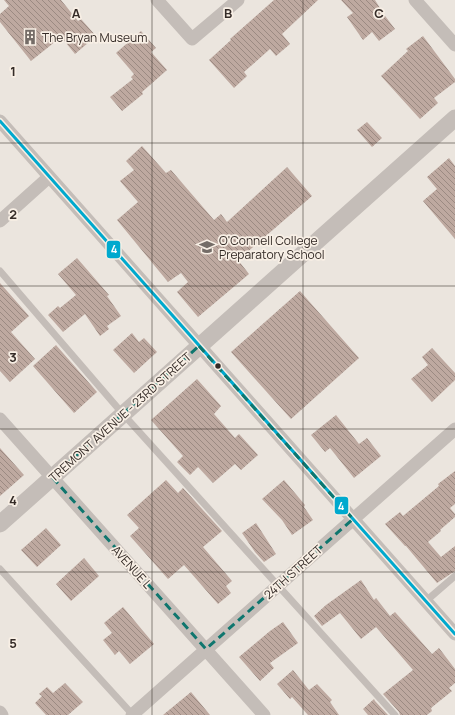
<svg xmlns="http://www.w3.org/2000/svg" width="455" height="715" font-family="Manrope,sans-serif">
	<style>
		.building { fill: url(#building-back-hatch) }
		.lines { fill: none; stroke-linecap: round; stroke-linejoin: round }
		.service { stroke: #c4bdb8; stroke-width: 7 }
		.minor { stroke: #c4bdb8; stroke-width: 13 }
		.tertiary { stroke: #c4bdb8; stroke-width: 17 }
		.bus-1-casing { stroke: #f8efe5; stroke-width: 6 }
		.bus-1 { stroke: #00a9ce; stroke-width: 3 }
		.marked { fill: none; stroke: #0f766e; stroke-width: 3; stroke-dasharray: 8 5; stroke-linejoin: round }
		.grid { fill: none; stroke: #342b27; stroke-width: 1; stroke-opacity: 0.55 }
		.bus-dot { fill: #342b27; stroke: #f8efe5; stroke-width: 1.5 }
		.labels { text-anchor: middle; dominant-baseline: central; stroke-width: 3.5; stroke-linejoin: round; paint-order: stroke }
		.poi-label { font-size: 12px; fill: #342b27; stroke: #f8efe5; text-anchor: start }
		.street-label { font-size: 12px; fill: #342b27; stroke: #f8efe5 }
		.grid-label { font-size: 13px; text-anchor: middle; font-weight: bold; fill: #342b27; stroke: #f8efe5; stroke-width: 3.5; stroke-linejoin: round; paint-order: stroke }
		.line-badge { stroke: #f8efe5; stroke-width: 1.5 }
		.badge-label { font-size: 11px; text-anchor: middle; font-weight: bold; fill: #fff }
	</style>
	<defs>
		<pattern id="building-back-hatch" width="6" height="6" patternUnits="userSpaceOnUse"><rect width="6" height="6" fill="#bea9a0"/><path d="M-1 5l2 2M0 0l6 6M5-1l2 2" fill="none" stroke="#9b8a82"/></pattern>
	</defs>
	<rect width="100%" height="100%" fill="#ebe5de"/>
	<!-- building -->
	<path class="building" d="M4,0H61L78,21L81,19L96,36L75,54L61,37L31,61L0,22V14L9,6Z
		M274,0H318L282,34L290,44L276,56L270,49L244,72L247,76L234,88L209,60L231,40L230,39Z
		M341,0H375L380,8H379L395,29L379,41L372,32L363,40L347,17L353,13Z
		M141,31L156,48L151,52L167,70L142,92L143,94L122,111L110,97L133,79L131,77L134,74L116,53Z
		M423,36L455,79V82L434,98L438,103L420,119L381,76L408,51L406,49Z
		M367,122L382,138L372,147L357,130Z
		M142,146L166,173L171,170L214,220L221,214L227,222L287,167L312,196L238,260L249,274L198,317L177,292L188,282L181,273L168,282L117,220L138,202L120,181L134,170L126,161Z
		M449,158L455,166V239L423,201L437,189L427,177Z
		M77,258L109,295L107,296L121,316L107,326L109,329L100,336L85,314L63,332L48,315L58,306L60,308L76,295L58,274Z
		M0,283L29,316L11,332L35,359L10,382L0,371Z
		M300,291L359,358L291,419L231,352Z
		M132,333L139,342L144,338L157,352L134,373L113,350Z
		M56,345L97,392L74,413L33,366Z
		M432,348L455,373V380L432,402L411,379L428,365L422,357Z
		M197,379L221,406L214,414L235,438L239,434L258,455L241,470L235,464L213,483L198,467L190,475L177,462L183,456L151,420Z
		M336,415L359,444L367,438L381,456L354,478L330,448L325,452L311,435Z
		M0,448L24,475L0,496Z
		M455,471V504L450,508L455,514V517L440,530L441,531L428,542L441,557L455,546V571L437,583L406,546H405L385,524L400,512L403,516L439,486L438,484Z
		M166,480L178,493L183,488L222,531L203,547L232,581L226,586L231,593L218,604L184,565L168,579L130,536L139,528L127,515Z
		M284,480L305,505L304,507L313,520L292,535L282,520L262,499Z
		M256,523L276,554L264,562L255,552L242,533Z
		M46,528L61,545L37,567L21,550Z
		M84,558L99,576L71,601L56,584Z
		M361,580L374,600L376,598L390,616L395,612L432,654L439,648L455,669V683L449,688L452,691L431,708L432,711L427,715H400L399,712L383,694L413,670L376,627L361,639L340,613L322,626L314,616L326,605Z
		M123,607L154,644L130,664L119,651L115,655L103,640L112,633L104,623Z
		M283,622L298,643L270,663L274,668L260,681L239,657L270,631Z
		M293,670L309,690L317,684L332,700L330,702L339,715H308L292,697L290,699L277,684Z
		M65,683L83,702L68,715H46L35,703L42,696L39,694L47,687L53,693Z
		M191,692L210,715H163Z
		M374,699L375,701L388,715H368L363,709Z"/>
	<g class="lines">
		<!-- service -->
		<path class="service" d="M0,271L123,414L395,715
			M0,569L133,715
			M426,601L455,576"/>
		<!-- minor -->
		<path class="minor" d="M157,0L192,39L238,0
			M415,0L455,45
			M0,121L455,634
			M0,221L49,177
			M0,419L264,715
			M0,712L2,715
			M132,715L455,429"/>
		<!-- tertiary -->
		<path class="tertiary" d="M0,524L455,118"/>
		<!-- bus-1 casing -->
		<g class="bus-1-casing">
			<path id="bus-1" d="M0,121L455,634"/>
		</g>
		<!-- bus-1 -->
		<use href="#bus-1" class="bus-1"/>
	</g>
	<!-- marked area -->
	<path class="marked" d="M199,346L353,519L206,649L52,477Z"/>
	<!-- grid -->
	<path class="grid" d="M152,0V715M303,0V715M0,143H455M0,286H455M0,429H455M0,572H455"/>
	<!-- icons -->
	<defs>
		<g id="building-bare" transform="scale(1.2)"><path d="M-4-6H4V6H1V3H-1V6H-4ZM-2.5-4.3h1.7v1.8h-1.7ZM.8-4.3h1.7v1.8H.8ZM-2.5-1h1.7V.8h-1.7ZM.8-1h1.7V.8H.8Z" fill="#746c67" stroke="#f8efe5" stroke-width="2.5" paint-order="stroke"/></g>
		<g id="school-bare" transform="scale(1.2)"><path d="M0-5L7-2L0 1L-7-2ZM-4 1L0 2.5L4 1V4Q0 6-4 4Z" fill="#746c67" stroke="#f8efe5" stroke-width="2.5" paint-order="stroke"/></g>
	</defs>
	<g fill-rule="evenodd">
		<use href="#building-bare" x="30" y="37"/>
		<use href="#school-bare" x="207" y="247"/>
	</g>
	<!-- markers -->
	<circle class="bus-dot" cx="218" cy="366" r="3.5"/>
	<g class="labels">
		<!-- poi labels -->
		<g class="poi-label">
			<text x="42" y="37">The Bryan Museum</text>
			<text x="219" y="240">O'Connell College<tspan x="219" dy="14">Preparatory School</tspan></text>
		</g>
		<!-- street labels -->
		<g class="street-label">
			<text transform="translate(120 417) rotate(-42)">TREMONT AVENUE - 23RD STREET</text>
			<text transform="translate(132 567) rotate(48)">AVENUE L</text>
			<text transform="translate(293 572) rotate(-42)">24TH STREET</text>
		</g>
	</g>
	<g class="grid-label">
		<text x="76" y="18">A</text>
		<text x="228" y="18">B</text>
		<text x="379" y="18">C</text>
		<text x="13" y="76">1</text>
		<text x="13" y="219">2</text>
		<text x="13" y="362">3</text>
		<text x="13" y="505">4</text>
		<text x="13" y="648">5</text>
	</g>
	<g class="line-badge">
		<rect x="106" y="240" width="15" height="19" rx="4" fill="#00a9ce"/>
		<rect x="334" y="496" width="15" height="19" rx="4" fill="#00a9ce"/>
	</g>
	<g class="badge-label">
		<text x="114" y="253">4</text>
		<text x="341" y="510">4</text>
	</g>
</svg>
